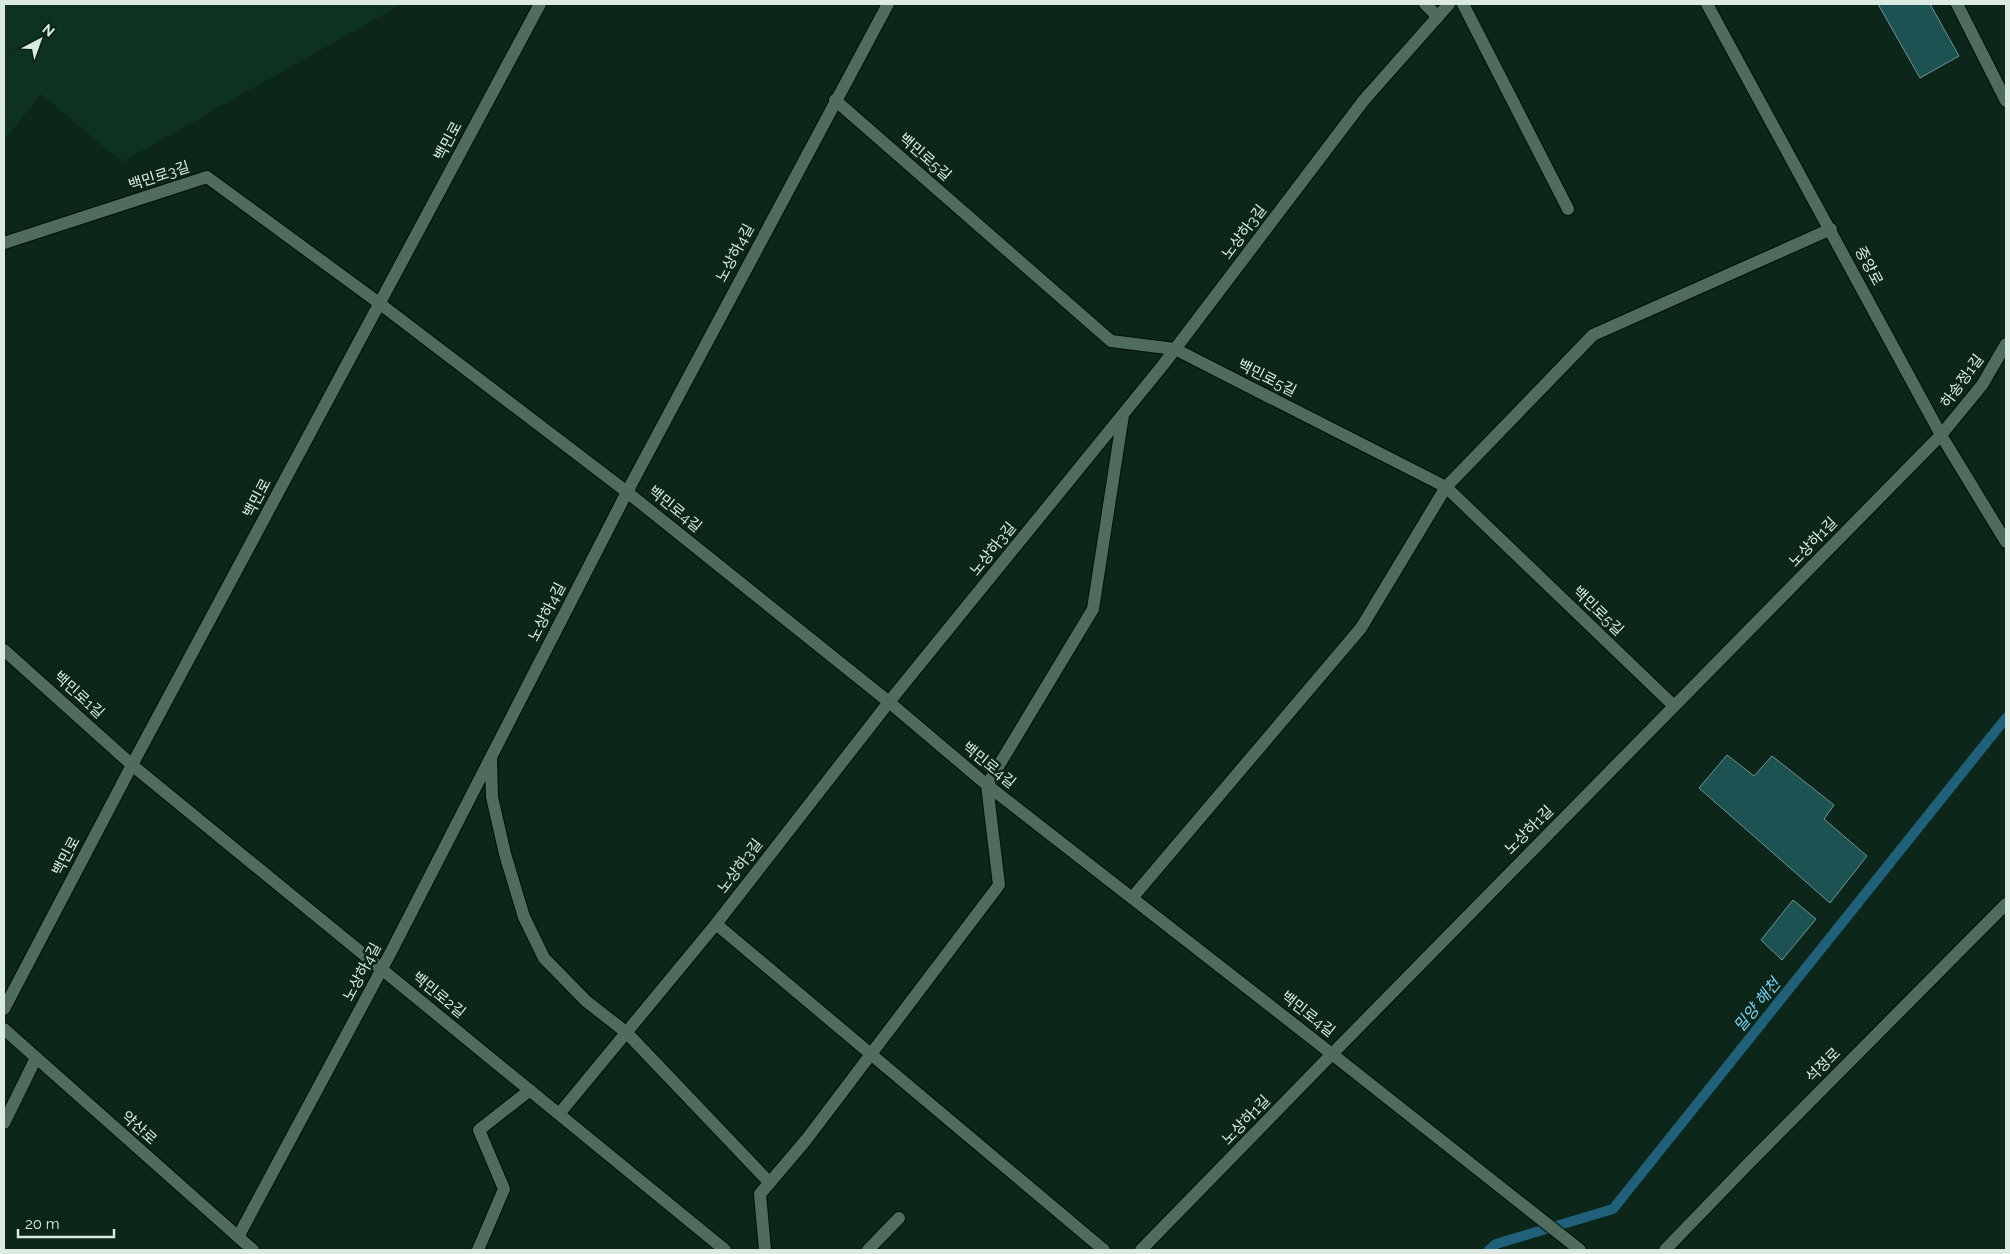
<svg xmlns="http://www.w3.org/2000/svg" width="2010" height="1254" font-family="Raleway,'Noto Sans KR',sans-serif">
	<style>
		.built { fill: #0d3221 }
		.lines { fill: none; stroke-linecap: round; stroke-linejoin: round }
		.stream { stroke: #206079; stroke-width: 10 }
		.building { fill: #1c5352; stroke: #709594 }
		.minor-casing { stroke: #000f05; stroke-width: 14 }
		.minor { stroke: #506c5d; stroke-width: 12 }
		.labels { text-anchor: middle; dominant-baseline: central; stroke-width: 5; stroke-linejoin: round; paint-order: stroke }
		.street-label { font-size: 15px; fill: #dbebe2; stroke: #0c271a }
		.water-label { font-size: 16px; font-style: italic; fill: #7bd2f7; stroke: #0c271a }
	</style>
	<rect width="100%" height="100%" fill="#0c271a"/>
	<!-- built -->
	<path class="built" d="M4,4H402L122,162L41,94L4,141Z"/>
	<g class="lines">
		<!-- stream -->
		<path class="stream" d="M1489,1250L1496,1244L1613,1209L2006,718"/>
	</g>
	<!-- building -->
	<path class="building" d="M1878,4H1930L1959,56L1920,78Z
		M1727,755L1754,776L1772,756L1834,805L1824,819L1867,856L1830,903L1699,788Z
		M1793,900L1816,919L1782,960L1761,940Z"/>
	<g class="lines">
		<!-- minor casing -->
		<g class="minor-casing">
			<path id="minor" d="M1425,4L1438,17
				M1463,4L1568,209
				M1707,4L1941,435L2006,542
				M1957,4L2006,101
				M835,100L1111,341L1175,349L1446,487L1674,706
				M4,243L207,177L379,303L627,492L889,702L987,785L1332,1054L1580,1250
				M4,650L132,765L725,1250
				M491,758L492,797L505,854L524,917L544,958L586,1001L627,1033L769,1182
				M1132,898L1361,628L1446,487L1593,335L1831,229
				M716,924L1104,1250
				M4,1009L132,765L540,4
				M4,1029L253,1250
				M559,1114L716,924L889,702L1163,365L1364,100L1449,4
				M4,1123L36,1058
				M238,1237L392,950L627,492L888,4
				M478,1250L504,1189L479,1130L530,1090
				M765,1250L760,1194L806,1140L999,885L987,785L1093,609L1123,415
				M868,1250L899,1218
				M1141,1250L1332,1054L1941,435L1982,385L2006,344
				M1665,1250L1750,1162L2006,904"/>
		</g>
		<!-- minor -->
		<use href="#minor" class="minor"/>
	</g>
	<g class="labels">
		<!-- street labels -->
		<g class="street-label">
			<text transform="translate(448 141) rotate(-62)">백민로</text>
			<text transform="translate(925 157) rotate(41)">백민로5길</text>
			<text transform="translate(159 176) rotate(-18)">백민로3길</text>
			<text transform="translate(1244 232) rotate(-53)">노상하3길</text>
			<text transform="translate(735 253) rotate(-62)">노상하4길</text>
			<text transform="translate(1869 266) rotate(62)">중앙로</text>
			<text transform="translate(1267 378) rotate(27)">백민로5길</text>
			<text transform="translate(1962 381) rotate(-54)">하송정1길</text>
			<text transform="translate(257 498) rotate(-62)">백민로</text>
			<text transform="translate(675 509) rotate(39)">백민로4길</text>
			<text transform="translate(1813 542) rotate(-46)">노상하1길</text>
			<text transform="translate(993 549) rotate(-51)">노상하3길</text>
			<text transform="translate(1598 611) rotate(44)">백민로5길</text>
			<text transform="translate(547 612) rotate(-63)">노상하4길</text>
			<text transform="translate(79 695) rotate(42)">백민로1길</text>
			<text transform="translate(989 765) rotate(39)">백민로4길</text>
			<text transform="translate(1529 830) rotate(-45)">노상하1길</text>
			<text transform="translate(66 856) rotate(-62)">백민로</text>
			<text transform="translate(740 866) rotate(-53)">노상하3길</text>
			<text transform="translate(362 972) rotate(-62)">노상하4길</text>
			<text transform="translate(439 995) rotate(39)">백민로2길</text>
			<text transform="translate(1308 1014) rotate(38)">백민로4길</text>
			<text transform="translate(1823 1065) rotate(-45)">석정로</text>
			<text transform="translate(1246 1120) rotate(-46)">노상하1길</text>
			<text transform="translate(139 1128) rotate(42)">약산로</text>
		</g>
		<!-- water labels -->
		<g class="water-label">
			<text transform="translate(1757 1005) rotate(-51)">밀양 해천</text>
		</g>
	</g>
	<!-- border -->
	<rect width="2010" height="1254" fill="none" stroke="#dbebe2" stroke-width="10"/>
	<!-- north arrow -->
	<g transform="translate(40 40) rotate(41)" stroke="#0c271a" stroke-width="4" paint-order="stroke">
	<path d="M0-4L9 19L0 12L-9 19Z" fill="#dbebe2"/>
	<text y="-8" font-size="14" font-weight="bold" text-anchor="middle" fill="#dbebe2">N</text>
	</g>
	<!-- scale -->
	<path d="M18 1229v8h96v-8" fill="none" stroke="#dbebe2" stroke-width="2.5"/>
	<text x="25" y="1229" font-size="15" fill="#dbebe2" stroke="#0c271a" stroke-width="4" paint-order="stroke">20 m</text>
</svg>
